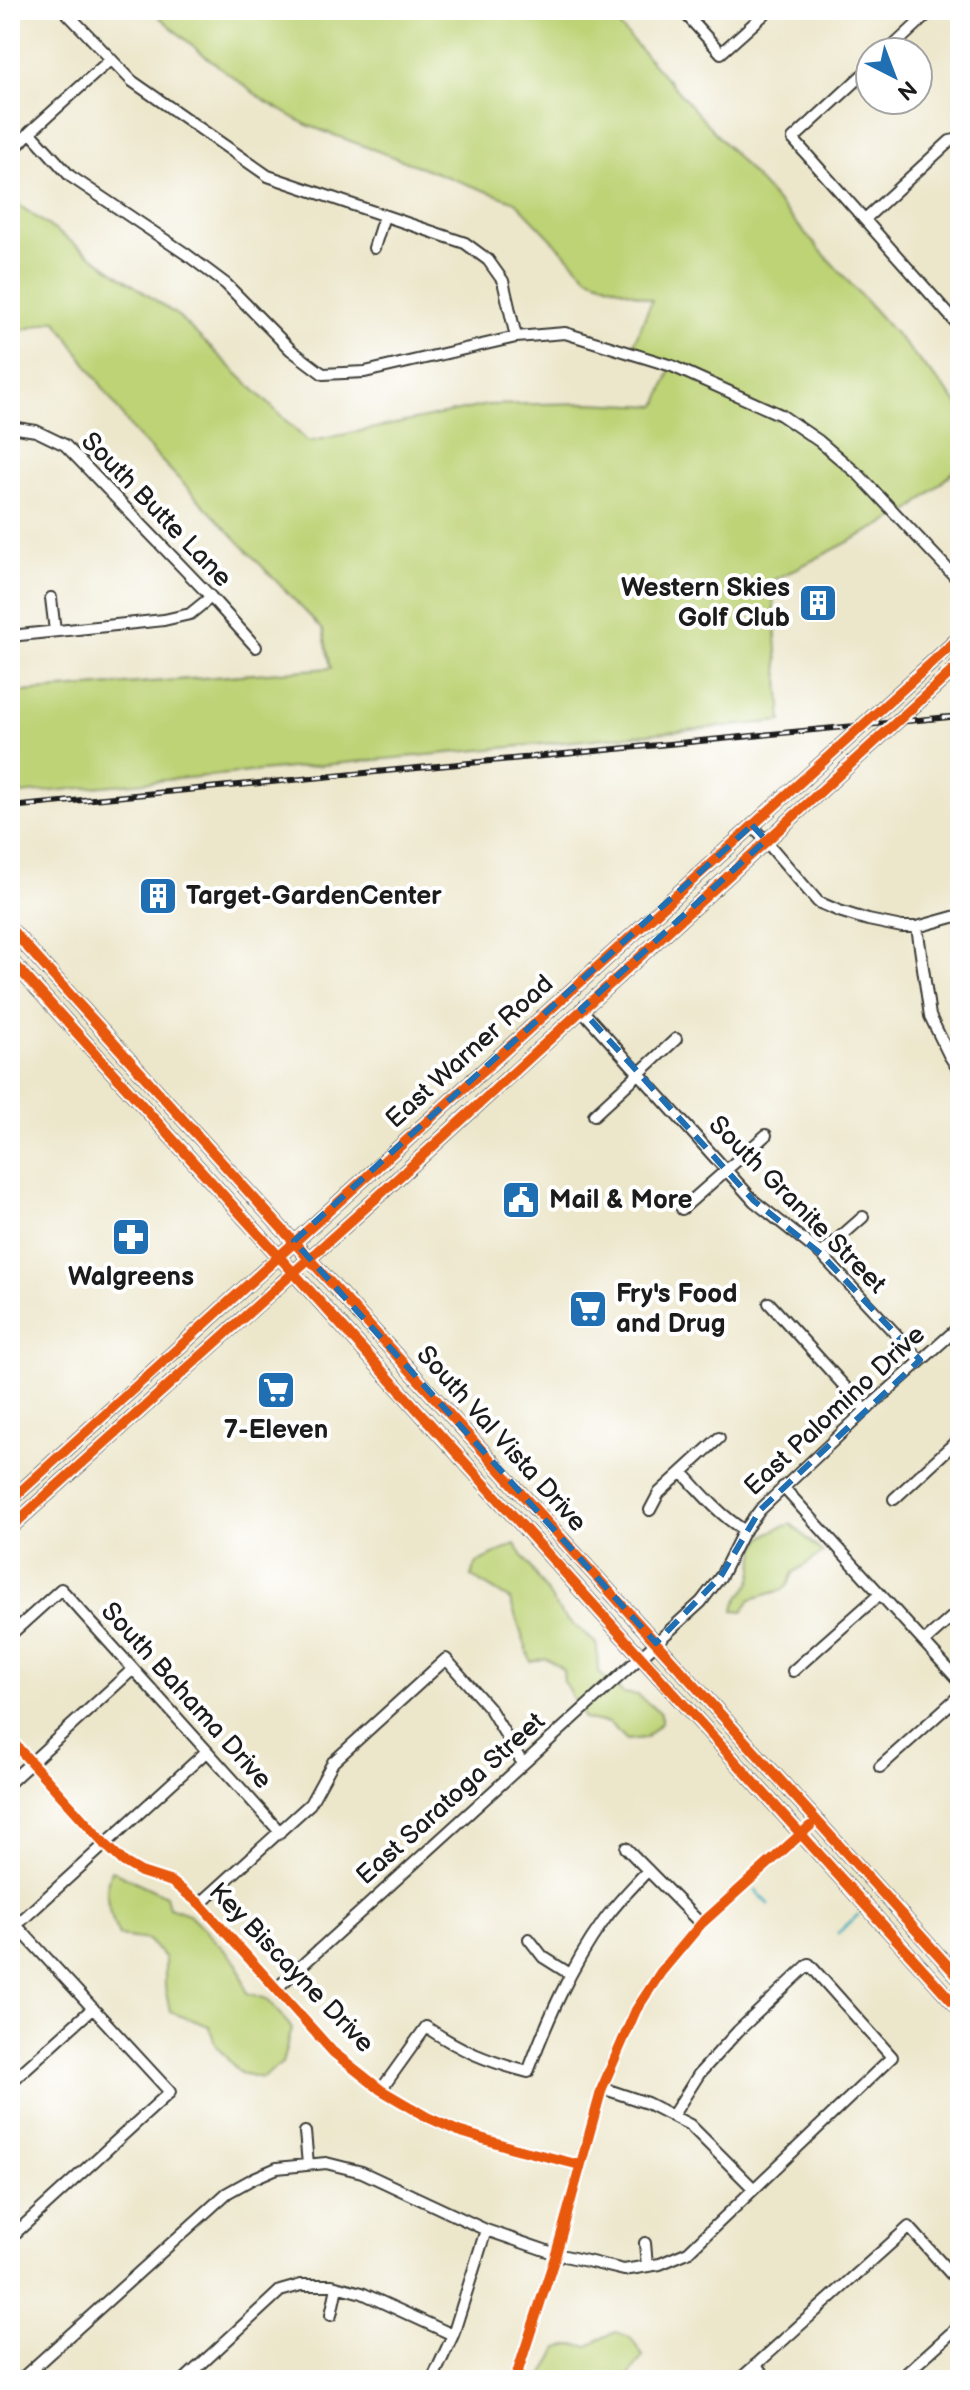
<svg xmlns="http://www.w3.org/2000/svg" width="970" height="2390" font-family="'Balsamiq Sans',sans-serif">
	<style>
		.green { fill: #bdd376; stroke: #6c7849; stroke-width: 2 }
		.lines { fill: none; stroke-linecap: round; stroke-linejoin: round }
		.stream { stroke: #3dabbb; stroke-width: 3 }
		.minor-casing { stroke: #3b3a36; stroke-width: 14 }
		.major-casing { stroke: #3b3a36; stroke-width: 16 }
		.minor { stroke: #fff; stroke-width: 10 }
		.major { stroke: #fbbb8d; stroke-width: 12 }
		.rail-casing { stroke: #1c1c1c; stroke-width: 6 }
		.rail { stroke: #fff; stroke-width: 3; stroke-dasharray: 9; stroke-linecap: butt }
		.cycleway-casing { stroke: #fff; stroke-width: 15 }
		.cycleway { stroke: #e8590c; stroke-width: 10 }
		.marked { fill: none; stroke: #1f6fb2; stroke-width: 6; stroke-dasharray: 16 10; stroke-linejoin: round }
		.labels { text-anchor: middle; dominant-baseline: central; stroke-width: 8; stroke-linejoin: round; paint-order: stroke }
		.street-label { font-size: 26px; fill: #1c1c1c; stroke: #fff }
		.poi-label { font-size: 26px; font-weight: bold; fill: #1c1c1c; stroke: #fff; text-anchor: start }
	</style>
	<rect width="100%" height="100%" fill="#fff"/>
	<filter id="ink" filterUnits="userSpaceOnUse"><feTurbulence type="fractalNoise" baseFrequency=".0125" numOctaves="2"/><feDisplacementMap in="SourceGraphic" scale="16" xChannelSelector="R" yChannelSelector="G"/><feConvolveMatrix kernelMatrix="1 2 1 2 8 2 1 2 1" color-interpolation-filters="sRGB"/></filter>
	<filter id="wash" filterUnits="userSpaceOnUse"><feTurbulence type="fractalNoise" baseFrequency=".006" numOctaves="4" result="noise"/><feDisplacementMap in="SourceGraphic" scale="32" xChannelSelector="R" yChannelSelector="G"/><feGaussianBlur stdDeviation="1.8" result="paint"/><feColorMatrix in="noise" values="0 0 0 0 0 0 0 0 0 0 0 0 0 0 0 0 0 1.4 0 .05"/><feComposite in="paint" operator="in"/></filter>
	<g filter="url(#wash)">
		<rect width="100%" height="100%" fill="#ece6ca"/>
		<!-- green -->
		<path class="green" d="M151,10H605L960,406V466L911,510L772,581L782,721L10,795V693L331,668L323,630L133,431L56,320L10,334V199L178,316L308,442L487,405L589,403L657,406L672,366L630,353L652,300L588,277L516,202L307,125L263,100L199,51Z
			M791,1524L823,1553L793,1573L788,1585L782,1590L751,1599L743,1611L734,1610C735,1598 746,1592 751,1582C755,1573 754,1566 755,1556C756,1536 775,1529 791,1524Z
			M515,1544L562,1615L597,1644L598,1672L623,1693L637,1695L661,1713V1723L645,1738L627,1740L609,1723L584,1719L564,1682L563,1670L546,1658L531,1662L510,1600L471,1576L477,1563Z
			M111,1870L166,1896L169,1907L189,1914L238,1964L247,1993L267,1999L292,2028L282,2063L262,2078L240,2073L216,2046L209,2026L170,2012L165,1987V1958L148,1940L119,1936C109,1913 102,1894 111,1870Z
			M616,2332L630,2337L643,2356L626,2380H541L558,2348L572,2345L589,2346L599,2339Z"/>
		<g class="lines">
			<!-- stream -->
			<path class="stream" d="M756,1891L769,1904
				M838,1933L858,1915"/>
		</g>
	</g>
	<g filter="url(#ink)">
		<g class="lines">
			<!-- minor casing -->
			<g class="minor-casing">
				<path id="minor" d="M64,10L132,81L268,176L465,243L488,260L503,281L516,337
					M682,10L721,53L769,10
					M887,52L932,10
					M870,68L793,139L960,327
					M30,132L70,176L186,254L226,284L291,350L323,374L365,372L516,337L565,333L672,366L781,415L819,441L860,476L960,582
					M10,154L30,132L110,60
					M865,219L950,141L960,139
					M374,248L384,216
					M10,427L36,431L65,445L211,597L256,647
					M51,598L55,631
					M10,636L164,620L190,614L211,597
					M752,825L818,902L839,911L868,920L902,927H917L960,915
					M917,927L930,1016L949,1055L960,1072
					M581,1009L754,1201L821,1254L920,1360
					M594,1115L676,1039
					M682,1209L766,1135
					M821,1254L863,1217
					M769,1303L866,1410
					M682,1472C702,1494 720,1515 745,1531
					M783,1487L960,1682
					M894,1499L960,1438
					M650,1510L659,1493L719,1438
					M10,1635L61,1589L280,1832
					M924,1642L960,1610
					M793,1671L880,1594
					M10,1739L105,1844L124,1862L141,1872L172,1882L200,1904L333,2052L381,2090L427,2117L458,2131L513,2148L580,2165
					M880,1767L960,1695
					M10,1782L132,1670
					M626,1848L701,1924
					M200,1904L310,1804L333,1762L446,1659L490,1709L523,1764
					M10,1931L206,1752
					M529,1939L543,1957L570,1974
					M277,1988L701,1602L721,1576L742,1534L760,1510L866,1410L960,1326
					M10,2083L93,2008
					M602,2088L647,2103L690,2125L754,2189
					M381,2090L426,2027C462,2051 486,2061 528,2072C548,2019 570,1968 603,1922C616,1903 633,1887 648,1870
					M305,2132L308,2164
					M10,2238L170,2092L16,1925
					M645,2243L647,2266
					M331,2315L337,2287
					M755,2365L769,2380
					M20,2380L227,2193L254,2178L277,2168L326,2163L362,2172L486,2230L556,2254L587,2261L624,2270L660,2264L688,2252L892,2057L809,1964L738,2031L699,2074L673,2115
					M184,2380L280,2291L301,2285H332L362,2293L453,2335
					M432,2380L453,2335L486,2230
					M515,2380L556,2254L602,2088L636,2010L661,1972L701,1924L817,1820
					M739,2380L909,2227L960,2284
					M899,2380L960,2325"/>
			</g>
			<!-- major casing -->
			<g class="major-casing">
				<path id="major" d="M10,928L960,1979
					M10,959L960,2010
					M10,1501L960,637
					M10,1528L373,1201L960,664"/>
			</g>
			<!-- minor -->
			<use href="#minor" class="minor"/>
			<!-- major -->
			<use href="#major" class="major"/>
			<!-- rail casing -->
			<g class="rail-casing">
				<path id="rail" d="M10,807L960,716"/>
			</g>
			<!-- rail -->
			<use href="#rail" class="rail"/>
			<!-- cycleway casing -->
			<g class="cycleway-casing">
				<path id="cycleway" d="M10,928L960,1979
					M10,959L960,2010
					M10,1501L960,637
					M10,1528L373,1201L960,664
					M10,1739L105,1844L124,1862L141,1872L172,1882L200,1904L333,2052L381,2090L427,2117L458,2131L513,2148L580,2165
					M515,2380L556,2254L602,2088L636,2010L661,1972L701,1924L810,1826"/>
			</g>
			<!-- cycleway -->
			<use href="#cycleway" class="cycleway"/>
		</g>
	</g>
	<!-- marked area -->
	<path class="marked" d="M752,825L766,840L581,1009L754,1201L821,1254L920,1360L760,1510L721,1576L656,1643L294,1241Z"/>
	<!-- icons -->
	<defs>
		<g id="building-square" transform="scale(2)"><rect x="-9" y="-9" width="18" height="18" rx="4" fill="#1f6fb2" stroke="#fff"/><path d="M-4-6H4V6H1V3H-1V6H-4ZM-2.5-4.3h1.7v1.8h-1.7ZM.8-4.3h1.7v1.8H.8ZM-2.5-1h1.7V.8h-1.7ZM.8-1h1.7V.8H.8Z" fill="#fff"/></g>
		<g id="civic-square" transform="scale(2)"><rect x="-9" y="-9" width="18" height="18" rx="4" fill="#1f6fb2" stroke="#fff"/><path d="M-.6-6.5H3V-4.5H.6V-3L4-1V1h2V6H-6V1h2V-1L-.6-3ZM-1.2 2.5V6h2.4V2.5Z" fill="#fff"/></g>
		<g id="pharmacy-square" transform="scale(2)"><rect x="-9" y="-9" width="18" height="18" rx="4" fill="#1f6fb2" stroke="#fff"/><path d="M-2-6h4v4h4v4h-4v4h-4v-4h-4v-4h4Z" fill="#fff"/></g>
		<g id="supermarket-square" transform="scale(2)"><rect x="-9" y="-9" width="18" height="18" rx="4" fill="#1f6fb2" stroke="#fff"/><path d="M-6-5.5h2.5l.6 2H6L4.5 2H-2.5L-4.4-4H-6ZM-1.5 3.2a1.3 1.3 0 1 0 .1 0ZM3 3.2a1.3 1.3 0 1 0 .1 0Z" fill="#fff"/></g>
	</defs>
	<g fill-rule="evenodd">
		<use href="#building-square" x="818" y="603"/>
		<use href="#building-square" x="158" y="896"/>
		<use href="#civic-square" x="521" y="1200"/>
		<use href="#pharmacy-square" x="131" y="1237"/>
		<use href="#supermarket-square" x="588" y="1309"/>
		<use href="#supermarket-square" x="276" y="1390"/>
	</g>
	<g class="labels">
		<!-- street labels -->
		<g class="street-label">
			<text transform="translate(156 510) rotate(46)">South Butte Lane</text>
			<text transform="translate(470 1052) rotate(-42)">East Warner Road</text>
			<text transform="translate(797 1205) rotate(45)">South Granite Street</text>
			<text transform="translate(835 1411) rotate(-43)">East Palomino Drive</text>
			<text transform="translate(501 1439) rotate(48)">South Val Vista Drive</text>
			<text transform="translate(186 1696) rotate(48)">South Bahama Drive</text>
			<text transform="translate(451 1799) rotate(-42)">East Saratoga Street</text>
			<text transform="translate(291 1968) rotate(46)">Key Biscayne Drive</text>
		</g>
		<!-- poi labels -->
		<g class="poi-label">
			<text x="790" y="588" text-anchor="end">Western Skies<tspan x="790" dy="30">Golf Club</tspan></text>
			<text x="186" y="896">Target-GardenCenter</text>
			<text x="549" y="1200">Mail &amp; More</text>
			<text x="131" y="1277" text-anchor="middle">Walgreens</text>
			<text x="616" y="1294">Fry's Food<tspan x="616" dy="30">and Drug</tspan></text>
			<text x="276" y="1430" text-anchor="middle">7-Eleven</text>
		</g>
	</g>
	<!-- margin -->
	<rect width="970" height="2390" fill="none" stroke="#fff" stroke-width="40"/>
	<!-- north arrow -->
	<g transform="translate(894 76) rotate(138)"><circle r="38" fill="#ffffff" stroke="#a4a4a4" stroke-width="2"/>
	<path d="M0-6L14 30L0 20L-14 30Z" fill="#1f6fb2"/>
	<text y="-12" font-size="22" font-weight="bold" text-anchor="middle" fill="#1c1c1c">N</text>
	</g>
</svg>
